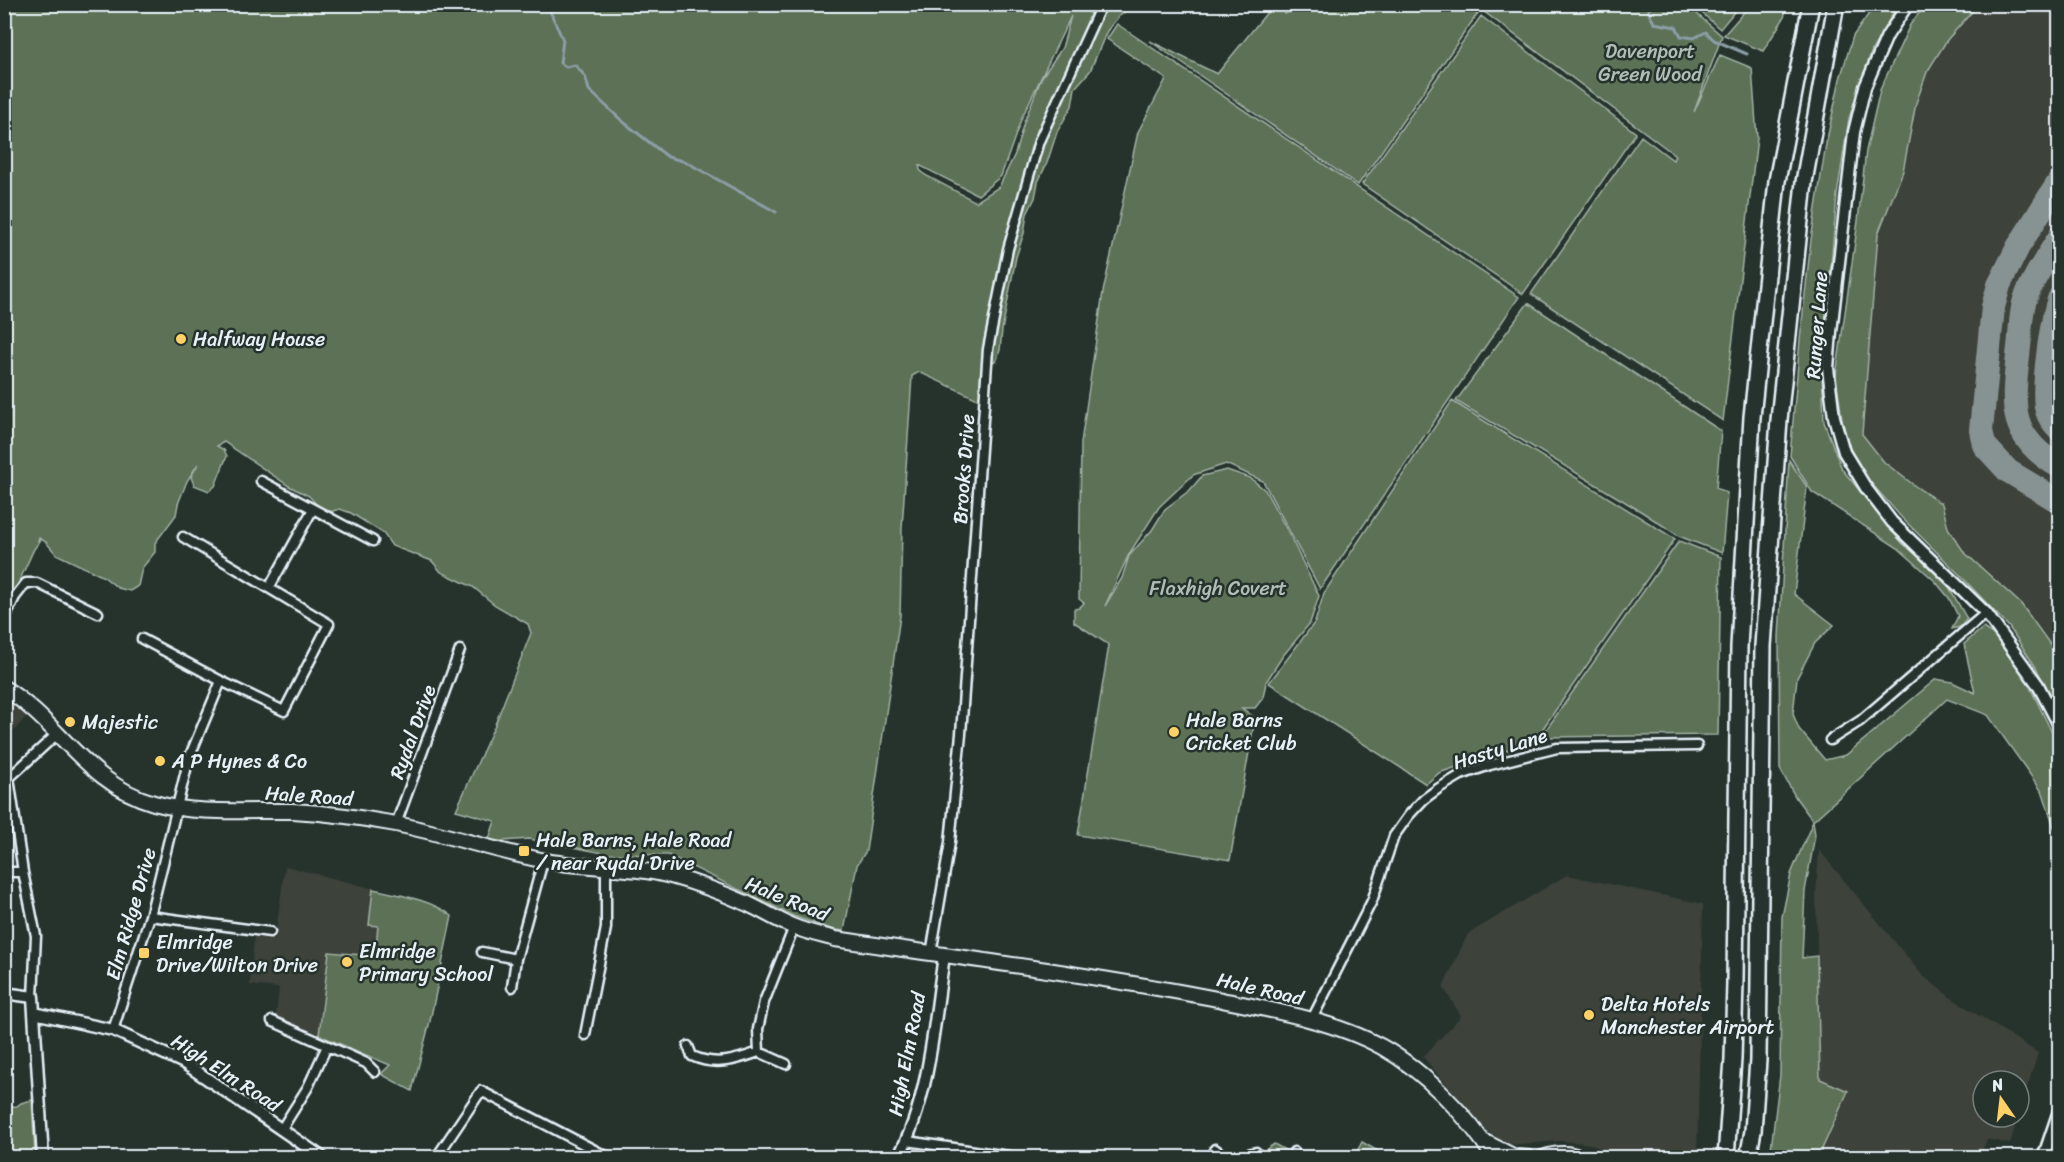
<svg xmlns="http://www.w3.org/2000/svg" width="2064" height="1162" font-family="Sriracha,sans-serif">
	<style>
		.built { fill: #3c433a }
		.green { fill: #5b7155; stroke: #a2b1a6; stroke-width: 1.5; fill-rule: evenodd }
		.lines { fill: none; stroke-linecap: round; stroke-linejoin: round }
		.stream { stroke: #8c9ea8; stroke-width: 3 }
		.taxiway { stroke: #879292; stroke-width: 24 }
		.minor-casing { stroke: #e8f1f8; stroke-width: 13 }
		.tertiary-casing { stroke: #e8f1f8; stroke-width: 15 }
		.primary-casing { stroke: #e8f1f8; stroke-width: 18 }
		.trunk-casing { stroke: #e8f1f8; stroke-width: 18 }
		.motorway-casing { stroke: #e8f1f8; stroke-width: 20 }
		.minor { stroke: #26332d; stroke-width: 8 }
		.tertiary { stroke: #26332d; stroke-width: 10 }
		.primary { stroke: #26332d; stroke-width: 14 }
		.trunk { stroke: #26332d; stroke-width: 14 }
		.motorway { stroke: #26332d; stroke-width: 15 }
		.poi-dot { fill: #ffd166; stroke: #26332d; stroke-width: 2 }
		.labels { text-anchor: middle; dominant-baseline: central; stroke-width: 5; stroke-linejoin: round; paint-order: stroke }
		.park-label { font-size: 20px; fill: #b0beb7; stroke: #26332d }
		.street-label { font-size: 20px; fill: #e8f1f8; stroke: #26332d }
		.poi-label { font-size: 20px; fill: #e8f1f8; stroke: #26332d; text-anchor: start }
	</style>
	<rect width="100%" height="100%" fill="#26332d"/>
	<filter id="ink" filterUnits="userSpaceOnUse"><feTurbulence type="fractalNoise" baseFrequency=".0167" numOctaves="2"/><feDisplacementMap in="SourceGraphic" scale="12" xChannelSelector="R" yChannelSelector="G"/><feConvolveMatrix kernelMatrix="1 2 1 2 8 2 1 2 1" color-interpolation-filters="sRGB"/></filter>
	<g filter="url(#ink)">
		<!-- built -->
		<path class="built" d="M1978,5H2059V689L1862,434L1878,234L1903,171L1916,103L1927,72L1947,40Z
			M5,697L27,715L15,730L5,731Z
			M1819,850L1922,975L1950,997L2038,1053L2019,1113V1081H1983V1117H2018L2010,1144L1987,1139L1980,1157L1818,1158L1848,1092L1820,1079L1816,895Z
			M285,866L425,902L440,908L452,916L430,1021L412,1091L381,1074L390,1065L276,1016L279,988L250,985L254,937L275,939Z
			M1567,875L1703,904L1697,1157H1614L1592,1144L1561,1141L1505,1145L1486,1130L1423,1057L1461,1016L1443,987L1468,934Z"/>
		<!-- green -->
		<path class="green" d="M4,5H1077L1075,9L1079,5H1150L1132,6L1119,16L1107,31L1090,71L1075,88L1072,106L1057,132L1047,163L1038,182L1035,198L1027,214L1024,233L1016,257L1002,330L1000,350L996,361L987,364L982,401L919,372L912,376L902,528L900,616L866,851L857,865L844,931L831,929L793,916L668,855L609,854L529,839L488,842L495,821L456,810L494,727L531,633L528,624L495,605L473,587L441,572L432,561L392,546L383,533L351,513L340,509L329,512L320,508L309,496L289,486L224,442L217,446L224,450L227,456L215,486L209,491L194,485L191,477L198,464L187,481L178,504L176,515L155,543V552L142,568L138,586L130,591L118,588L104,577L56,554L46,542L39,538L38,541H40L34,549L6,610L5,609ZM1071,16L1062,48L1042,77L1024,122L1015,154L999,187L976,202L925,175L920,170L919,165L978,195L1001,176L1022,117Z
			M1303,5L1468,4L1478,13L1358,185L1150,41L1217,74L1273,5H1285V14Z
			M1475,5H1687L1722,36L1694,112L1720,55L1752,68L1757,138L1723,421L1531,294L1641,136L1673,160L1675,155Z
			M1693,5H1740L1720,29Z
			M1750,5H1787L1784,18L1763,51L1724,35Z
			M1875,5H1898L1872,50L1849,118L1837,195L1822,369L1824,422L1842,469L1902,543L1916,554L1949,587L1967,619L1960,627L1952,629L1958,616L1949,598L1935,581L1898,548L1812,492L1790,456L1800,340L1811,240L1826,144L1840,79L1853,36Z
			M1925,5H1978L1947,40L1927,72L1916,103L1903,171L1878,234L1862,434L1884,462L1915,486L1942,504L1948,528L1964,552L2021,604L2059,657V711L2035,666L2009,627L1960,575L1902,518L1858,468L1844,434L1836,376L1858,221L1866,151L1880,90L1910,25Z
			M1481,16L1636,133L1523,294L1362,184Z
			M1117,24L1519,297L1320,589L1263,481L1226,464L1193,475L1159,507L1129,554L1105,606L1122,578L1129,556L1152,530L1165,509L1190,490L1202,476L1227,470L1250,478L1265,490L1289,534L1319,596L1310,623L1282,657L1266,682L1263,698L1255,708H1242L1255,718L1230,860L1078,835L1109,645L1074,622V609L1079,608L1084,603L1079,599L1081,443L1103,292L1138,132L1166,79L1107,39Z
			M1528,303L1721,431L1716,488L1727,493L1722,553L1679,536L1642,512L1456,401Z
			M1452,401L1675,539L1534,741L1439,773L1426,784L1269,683L1315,622L1324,593Z
			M1789,460L1807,487L1794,594L1834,625L1815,643L1797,678L1793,714L1799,729L1825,760L1846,755L1936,679L1952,682L1975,693L1964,644L1983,628L1994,635L2026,679L2059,747V842L2043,793L1988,715L1947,699L1813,821L1815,835L1805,891L1802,958L1817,956L1820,1079L1848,1091L1818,1158L1770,1157L1780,1075L1782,917L1791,874L1813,821L1796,798L1780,769L1779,637Z
			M1679,541L1721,557L1718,735L1541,737Z
			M373,889C399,895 430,899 452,916L430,1021L412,1091L381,1074L390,1065L319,1035L329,952L375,956L378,926L369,925Z
			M32,1100L35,1157H5V1107L17,1106L21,1103Z
			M1362,1142L1388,1157H1389H1354Z
			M1274,1144L1287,1151L1293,1157L1253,1158Z"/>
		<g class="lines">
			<!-- stream -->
			<path class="stream" d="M1649,4V13L1654,23L1676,27L1681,36L1694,38L1706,32L1714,40L1747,54
				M549,9L563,40L560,63L566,67L575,65L585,76L589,90L621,120L668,157L686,162L776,212"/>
			<!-- taxiway -->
			<path class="taxiway" d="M2060,180L2018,247L1999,285L1993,307L1981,430L1984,445L2008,471L2060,502
				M2060,237C2048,256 2034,276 2026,297C2020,311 2021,332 2019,347C2013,402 2005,435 2060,467
				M2060,297C2052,316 2041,392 2047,411C2049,418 2055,425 2060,430"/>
			<!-- minor casing -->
			<g class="minor-casing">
				<path id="minor" d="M261,481L373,541
					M269,588L313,509
					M4,620L15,597L26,583H37L98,613
					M142,639L221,681L284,711L329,624L183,537
					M1830,740L1860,721L1986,613
					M396,824L460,650
					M4,872H23
					M150,916L270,932
					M482,952L516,959
					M931,954L950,842L961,734L988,349L1008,249L1039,141L1098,12L1103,4
					M512,987L516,959L543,861
					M33,997L36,936L23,872L9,778L56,735
					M272,1021L366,1063L375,1072
					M1311,1021L1372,901L1394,836L1409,815L1424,799L1439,788L1461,775L1490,765L1557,748L1697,746
					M113,1030L150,916L189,758L221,681
					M585,1035L606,928V868
					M688,1046L692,1056C716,1067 736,1060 759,1052L758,1029L764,1002L794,927
					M759,1052L786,1064
					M281,1130L308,1087L327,1046
					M907,1141L1022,1158
					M1215,1149L1227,1158
					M1294,1152L1298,1158
					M436,1158L481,1091L610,1158
					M1231,1158L1256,1152"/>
			</g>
			<!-- tertiary casing -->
			<g class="tertiary-casing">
				<path id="tertiary" d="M1908,4L1887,36L1865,87L1854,132L1831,332L1828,368L1834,417L1844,452L1866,488L1892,522L1986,613L2038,685L2060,727
					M4,993L33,997L43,1158
					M34,1013L113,1030L184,1063L323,1158
					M898,1158C930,1097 934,1023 944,956
					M2043,1158L2060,1108"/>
			</g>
			<!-- primary casing -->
			<g class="primary-casing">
				<path id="primary" d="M4,688C59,722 87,784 154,803C199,815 247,810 293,811C327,813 363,818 396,824C445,834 493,850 541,860C584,869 629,865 671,876C697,883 723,893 748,904C763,911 777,920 792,926C806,932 821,935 835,939C961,958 1087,974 1212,998C1266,1009 1333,1020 1382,1047C1423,1070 1469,1117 1494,1158
					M1485,1142L1515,1157L1529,1158"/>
			</g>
			<!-- trunk casing -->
			<g class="trunk-casing">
				<path id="trunk" d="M1543,1158C1556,1153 1568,1152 1581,1158"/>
			</g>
			<!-- motorway casing -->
			<g class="motorway-casing">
				<path id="motorway" d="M1726,1158L1733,1059L1735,982L1739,647L1752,417L1777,181L1811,4
					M1748,1158L1753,1131L1758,1060L1763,646L1779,420L1804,182L1836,4"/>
			</g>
			<!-- minor -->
			<use href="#minor" class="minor"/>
			<!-- tertiary -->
			<use href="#tertiary" class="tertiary"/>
			<!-- primary -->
			<use href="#primary" class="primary"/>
			<!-- trunk -->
			<use href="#trunk" class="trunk"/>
			<!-- motorway -->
			<use href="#motorway" class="motorway"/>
		</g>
	</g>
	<!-- markers -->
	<g class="poi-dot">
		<circle cx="181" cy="339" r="6"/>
		<circle cx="70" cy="722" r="6"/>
		<circle cx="1174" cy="732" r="6"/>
		<circle cx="160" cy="761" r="6"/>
		<rect x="518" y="845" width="12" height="12" rx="3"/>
		<rect x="138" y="947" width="12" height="12" rx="3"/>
		<circle cx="347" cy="962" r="6"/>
		<circle cx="1589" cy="1015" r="6"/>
	</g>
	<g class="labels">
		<!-- park labels -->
		<g class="park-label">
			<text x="1650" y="51">Davenport<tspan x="1650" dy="23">Green Wood</tspan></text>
			<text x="1218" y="588">Flaxhigh Covert</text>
		</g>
		<!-- street labels -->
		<g class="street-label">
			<text transform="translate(1817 325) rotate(-86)">Runger Lane</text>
			<text transform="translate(964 469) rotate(-86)">Brooks Drive</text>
			<text transform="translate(413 732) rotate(-70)">Rydal Drive</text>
			<text transform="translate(1500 749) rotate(-17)">Hasty Lane</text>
			<text transform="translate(309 796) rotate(4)">Hale Road</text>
			<text transform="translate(787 899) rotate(22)">Hale Road</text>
			<text transform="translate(131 914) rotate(-74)">Elm Ridge Drive</text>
			<text transform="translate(1260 989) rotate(13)">Hale Road</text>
			<text transform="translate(907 1054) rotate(-79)">High Elm Road</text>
			<text transform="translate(226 1073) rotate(33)">High Elm Road</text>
		</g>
		<!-- poi labels -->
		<g class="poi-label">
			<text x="193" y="339">Halfway House</text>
			<text x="1186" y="720">Hale Barns<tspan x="1186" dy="23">Cricket Club</tspan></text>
			<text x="82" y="722">Majestic</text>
			<text x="172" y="761">A P Hynes &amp; Co</text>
			<text x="536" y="840">Hale Barns, Hale Road<tspan x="536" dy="23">/ near Rydal Drive</tspan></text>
			<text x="156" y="942">Elmridge<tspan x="156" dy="23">Drive/Wilton Drive</tspan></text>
			<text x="359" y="951">Elmridge<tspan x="359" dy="23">Primary School</tspan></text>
			<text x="1601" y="1004">Delta Hotels<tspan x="1601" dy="23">Manchester Airport</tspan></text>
		</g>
	</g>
	<!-- margin -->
	<rect width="2064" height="1162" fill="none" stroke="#26332d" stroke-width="24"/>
	<rect x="12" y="12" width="2040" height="1138" fill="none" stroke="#e8f1f8" stroke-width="2" filter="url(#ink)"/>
	<!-- north arrow -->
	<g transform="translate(2001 1099) rotate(346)"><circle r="28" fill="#26332d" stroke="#747f7e" stroke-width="1.5"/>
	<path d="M0-4.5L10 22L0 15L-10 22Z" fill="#ffd166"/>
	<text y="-9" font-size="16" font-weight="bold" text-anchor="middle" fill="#e8f1f8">N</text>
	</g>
</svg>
